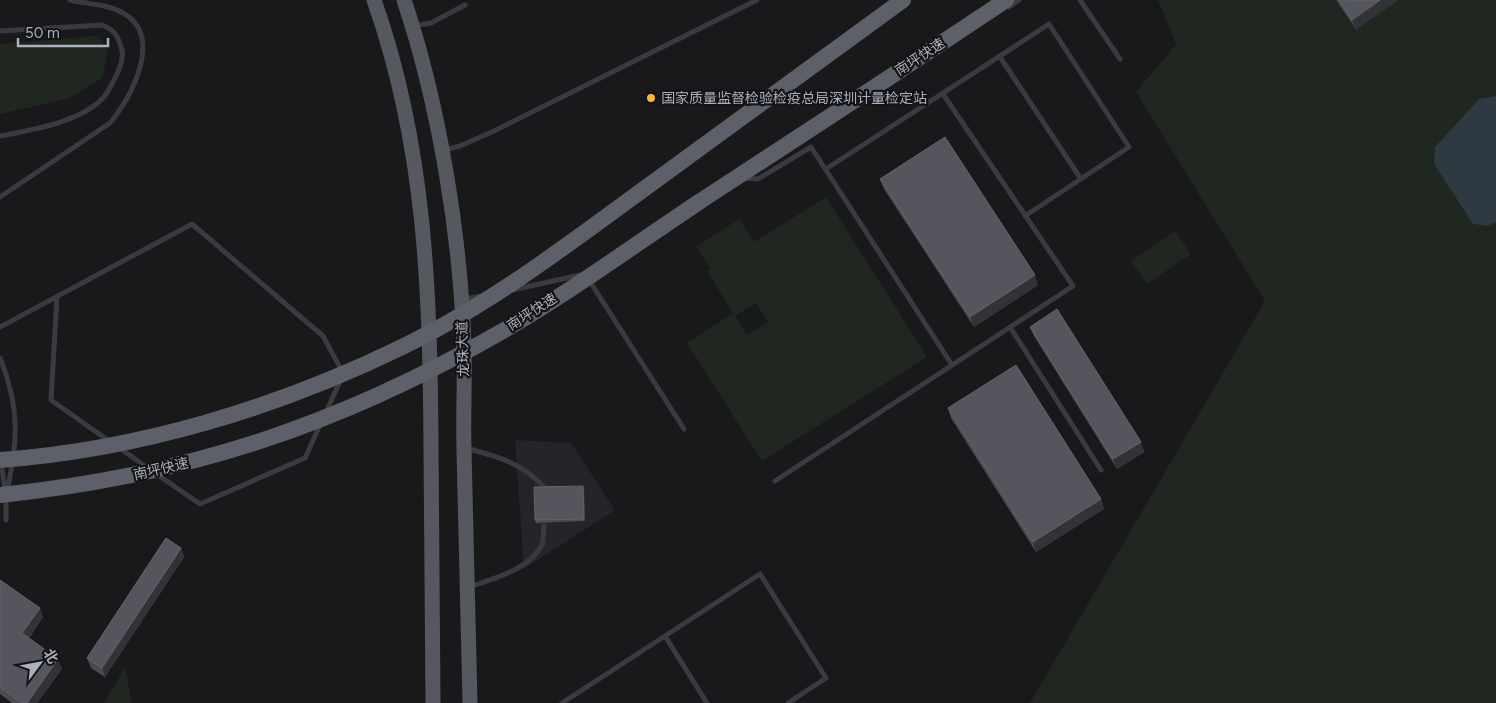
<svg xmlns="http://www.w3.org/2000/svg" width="1496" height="703" font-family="Figtree,'Noto Sans SC',sans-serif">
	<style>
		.built { fill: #252529 }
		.green { fill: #1f2720; fill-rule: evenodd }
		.water { fill: #2e3941 }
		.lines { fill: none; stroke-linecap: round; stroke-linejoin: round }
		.service { stroke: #3a3b41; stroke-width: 5 }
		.primary { stroke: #565860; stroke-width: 15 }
		.trunk-bridge { stroke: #5e6069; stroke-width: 16 }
		.wall { fill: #4a4c51 }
		.shaded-wall { fill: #323337 }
		.building { fill: #55565d; stroke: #62646c }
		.poi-dot { fill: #fbb932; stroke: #141417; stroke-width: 2 }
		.labels { text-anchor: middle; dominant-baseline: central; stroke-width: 4.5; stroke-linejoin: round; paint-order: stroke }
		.street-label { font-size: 14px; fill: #abb0bc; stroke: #141417 }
		.poi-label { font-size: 14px; fill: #abb0bc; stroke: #141417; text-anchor: start }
	</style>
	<rect width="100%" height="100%" fill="#19191c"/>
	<!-- built -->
	<path class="built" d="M515,440L571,443L615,510L524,569Z"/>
	<!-- green -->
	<path class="green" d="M1158,0H1496V96L1479,99L1435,147L1434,164L1473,224L1488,226L1496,222V703H1030L1265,301L1136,92L1176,44Z
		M98,36L108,49L103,77L70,98L0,114V44Z
		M826,197L927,357L762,461L687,343L733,313L707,271L711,269L696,247L739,219L754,242ZM756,303L768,322L747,335L735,316Z
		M1175,231L1191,254L1147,284L1131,261Z
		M125,668L132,703H104Z"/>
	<!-- water -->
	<path class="water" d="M1496,96V222L1488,226L1473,224L1434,164L1435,147L1479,99Z"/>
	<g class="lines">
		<!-- service -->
		<path class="service" d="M1080,0L1120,59
			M1009,7L1019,0
			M413,26L431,23L465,5
			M0,31L102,25C115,30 118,36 122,50C124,60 118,73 113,82C110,87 107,94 103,98C81,122 31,130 0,136
			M1000,57L1081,179
			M444,150L460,146L494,131L757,0
			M826,169L1049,24L1129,147L1025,216
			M744,178L758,179L811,147L952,365
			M0,197L110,123C132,97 164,36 123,13C108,4 86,4 70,0
			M589,280L684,429
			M512,290L580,275
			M57,297L51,400L109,441
			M463,299L482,296
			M0,327L192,224L323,336L342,371
			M1010,327L1101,470
			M0,358C20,407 18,441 7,491
			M326,412L341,379
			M118,447L148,468
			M466,448C496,456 522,463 543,486
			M1,461L6,497V520
			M155,473L200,504L305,458L320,425
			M775,481L1073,286L943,94
			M470,587C494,578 529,570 542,545C544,540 543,531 544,526
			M665,636L760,574L826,678L788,703
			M562,703L665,636L707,703"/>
		<!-- primary -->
		<path class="primary" d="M374,0C426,147 430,293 431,447C432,532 432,618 433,703
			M404,0C439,104 461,238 464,348C465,382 463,416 464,450C466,535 468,619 470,703"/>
		<!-- trunk-bridge -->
		<path class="trunk-bridge" d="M0,460C138,450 277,408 402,347C489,305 566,246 644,189C730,126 817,63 903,0
			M0,495C186,476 339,425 501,332C567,294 632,247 696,204C800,136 903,69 1006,0"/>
	</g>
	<!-- wall -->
	<path class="wall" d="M1336,0H1398L1356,29Z
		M880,179L1038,285L974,327L884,189Z
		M1030,327L1141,442L1144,452L1117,469L1034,336Z
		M948,408L1101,499L1104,509L1036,552L951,418Z
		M583,486L584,488L585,521L536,523L535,520Z
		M181,548L184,557L105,677L91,668L87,658Z
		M0,580L43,617L29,638L62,669L37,703H12L0,694Z"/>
	<!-- shaded-wall -->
	<path class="shaded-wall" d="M1380,0H1398L1356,29L1352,20Z
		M1035,275L1038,285L974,327L970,317Z
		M1141,442L1144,452L1117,469L1113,459Z
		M583,486L584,488L585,521L584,519Z
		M1101,499L1104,509L1036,552L1033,542Z
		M181,548L184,557L105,677L102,668Z
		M40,608L43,617L25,642L22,633Z
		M58,659L62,669L37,703H27Z"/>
	<!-- building -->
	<path class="building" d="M1339,0H1380L1352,20Z
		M945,137L1035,275L970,317L880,179Z
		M1057,309L1141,442L1113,459L1030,327Z
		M1016,365L1101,499L1033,542L948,408Z
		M583,486L584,519L535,520L534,487Z
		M166,538L181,548L102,668L87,658Z
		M0,580L40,608L22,633L58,659L27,703H22L0,687Z"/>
	<!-- markers -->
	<circle class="poi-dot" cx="651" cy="98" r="5"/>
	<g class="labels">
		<!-- street labels -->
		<g class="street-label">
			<text transform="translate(920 57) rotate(-33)">南坪快速</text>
			<text transform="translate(532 312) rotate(-33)">南坪快速</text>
			<text transform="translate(463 349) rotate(-92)">龙珠大道</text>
			<text transform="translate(161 469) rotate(-13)">南坪快速</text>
		</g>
		<!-- poi labels -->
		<g class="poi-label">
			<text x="661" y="98">国家质量监督检验检疫总局深圳计量检定站</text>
		</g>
	</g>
	<!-- north arrow -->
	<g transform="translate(40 663) rotate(58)" stroke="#141417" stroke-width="4" paint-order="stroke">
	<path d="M0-4L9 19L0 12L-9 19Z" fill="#abb0bc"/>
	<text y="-8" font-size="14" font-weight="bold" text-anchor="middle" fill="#abb0bc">北</text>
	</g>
	<!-- scale -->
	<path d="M18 38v8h90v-8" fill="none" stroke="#abb0bc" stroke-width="2.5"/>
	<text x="25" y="38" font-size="15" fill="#abb0bc" stroke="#141417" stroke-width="4" paint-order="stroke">50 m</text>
</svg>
